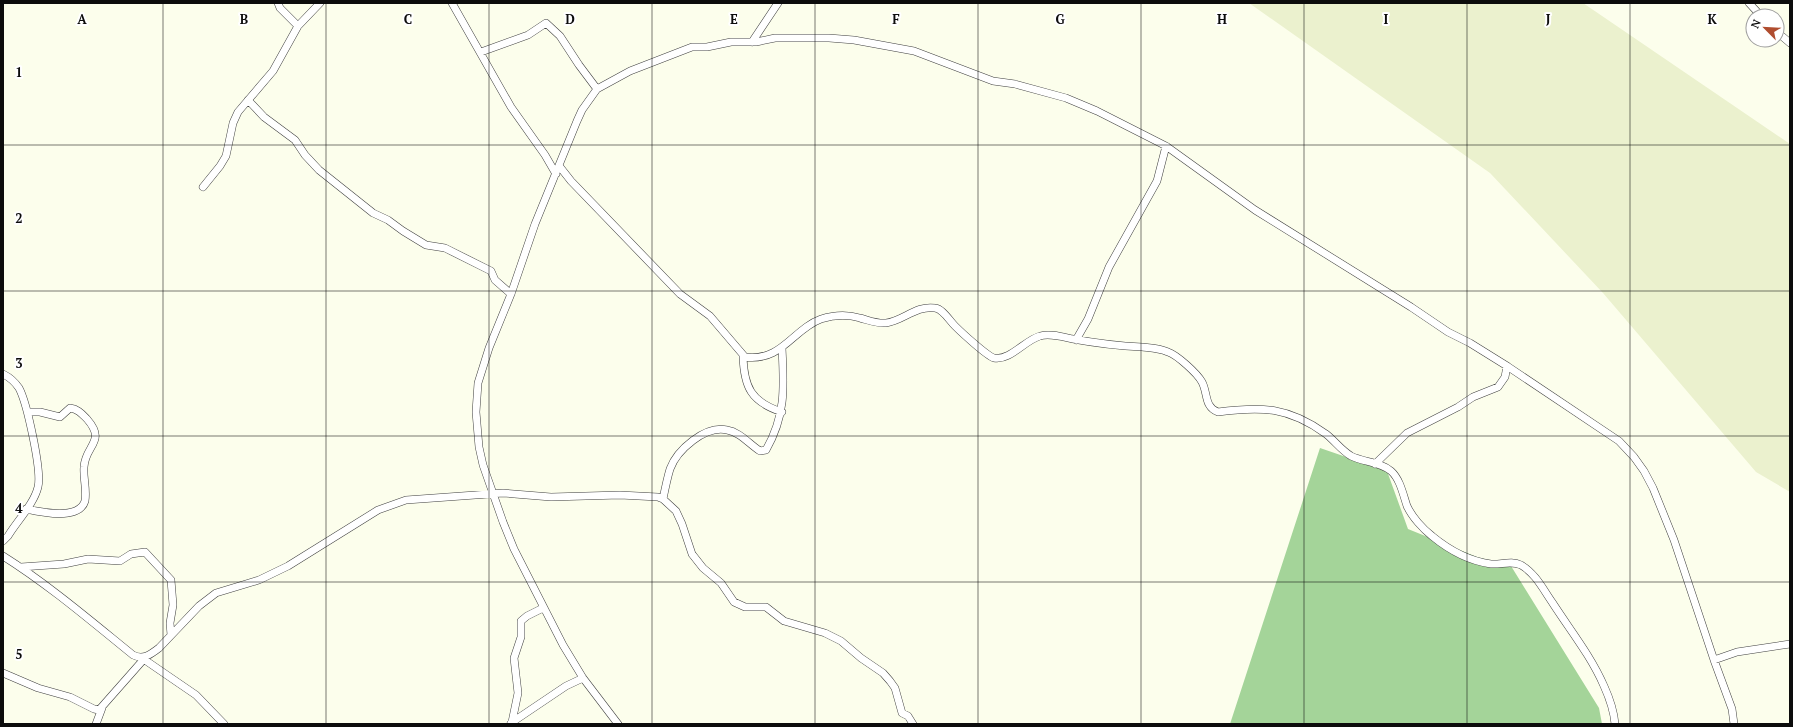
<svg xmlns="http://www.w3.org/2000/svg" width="1793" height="727" font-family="'PT Serif',serif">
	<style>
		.farmland { fill: #ebf1ce }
		.forest { fill: #a4d499 }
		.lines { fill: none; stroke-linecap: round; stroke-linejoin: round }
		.minor-casing { stroke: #3f3f3f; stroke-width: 8 }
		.minor { stroke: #fff; stroke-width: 7 }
		.grid { fill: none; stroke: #0c0c0c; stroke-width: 1; stroke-opacity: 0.55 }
		.grid-label { font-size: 13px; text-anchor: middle; font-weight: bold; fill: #0c0c0c; stroke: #fff; stroke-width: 4; stroke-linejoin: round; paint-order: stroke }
	</style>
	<rect width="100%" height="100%" fill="#fcfeec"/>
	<!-- farmland -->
	<path class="farmland" d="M1249,3H1583L1790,144V492L1756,472L1603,293L1490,173Z"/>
	<!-- forest -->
	<path class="forest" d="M1320,448L1387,471L1408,529L1477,557L1511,566L1599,708L1602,724H1230Z"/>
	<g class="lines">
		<!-- minor casing -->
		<g class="minor-casing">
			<path id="minor" d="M278,3L280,8L298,26
				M452,3L511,107L545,155L556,174
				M1749,3L1761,16
				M1777,32L1790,43
				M752,42L778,3
				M481,52L528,35L546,23L560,36L579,65L597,89
				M248,100L264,117L295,140L305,155L319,170L373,213L388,220L403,231L426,245L445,248L491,271L495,280L511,294
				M560,167L571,181L680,294L710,316L745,357C782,362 793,329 821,319C834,315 846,314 860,318C868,320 877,324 886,323C903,321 916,305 935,308C943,309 949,320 955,326C961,332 987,356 994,358C1010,361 1025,340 1040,336C1050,333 1063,337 1073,339C1095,343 1119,346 1142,347C1151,348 1159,348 1168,352C1177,355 1197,373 1202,382C1208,393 1204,407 1218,412C1262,406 1289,407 1326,434C1335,441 1341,450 1351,456C1363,462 1381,462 1391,471C1400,479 1403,494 1407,506C1412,517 1423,529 1432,536C1449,550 1469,561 1491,564C1501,565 1511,560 1521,565C1535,573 1543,589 1552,602C1570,630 1591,656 1604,686C1609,697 1614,712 1615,724
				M203,187L220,166L226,156L233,123L238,112L273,71L298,26L320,3
				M1076,340L1088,319L1109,267L1157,181L1166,146
				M743,356C744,387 751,402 782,412
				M3,374C9,377 15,382 19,388C27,403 42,471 38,487C34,504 17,521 8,536L3,541
				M1375,464L1407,433L1458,407L1473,397L1498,387L1505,377L1507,366
				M663,499C665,489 667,479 670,469C677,450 705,425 727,430C740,432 749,444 760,451L766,450C786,415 784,387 782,348
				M26,509C40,512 79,521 85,501C87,489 83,478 84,467C85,445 107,442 87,419C82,414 78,409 70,408L60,417L40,412H28
				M3,556C49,585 91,621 133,655C143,660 150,655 159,648L199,606L216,593L259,580L288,566L378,510L406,500L503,493L551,497L620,495L658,497L663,499L676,511L682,524L692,554L703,568L721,583L734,602L745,607H766L784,621L825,633L841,641L861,658L883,673L890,681L895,688L902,713L908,716L913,724
				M21,567L64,564L88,559L120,561L131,554L145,552L171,580L173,605L170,623L171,635
				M142,658L196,695L224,724
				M1714,660L1737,652L1790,644
				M3,673L38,688L70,697L94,709L99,710L144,659
				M512,722L518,693L514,658L521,637V621L527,616L543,608
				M511,723L566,686L583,678
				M96,724L102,708
				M618,724L583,678L563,645L514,549L503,522L483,465L479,447L476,412L478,383L489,348L511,294L535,224L577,121L582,110L597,89L630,71L692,47H707L731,42H756L775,38H829L854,40L914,51L993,81L1015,84L1066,98L1097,111L1166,146L1255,210L1411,307L1448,332L1470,343L1507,366L1619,441L1634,457L1644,471L1653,488L1674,540L1714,660L1732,709L1734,724"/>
		</g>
		<!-- minor -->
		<use href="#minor" class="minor"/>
	</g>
	<!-- grid -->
	<path class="grid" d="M163,3V724M326,3V724M489,3V724M652,3V724M815,3V724M978,3V724M1141,3V724M1304,3V724M1467,3V724M1630,3V724M3,145H1790M3,291H1790M3,436H1790M3,582H1790"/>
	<g class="grid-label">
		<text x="82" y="24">A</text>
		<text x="244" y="24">B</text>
		<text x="408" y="24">C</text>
		<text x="570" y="24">D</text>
		<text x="734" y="24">E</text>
		<text x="896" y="24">F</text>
		<text x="1060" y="24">G</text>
		<text x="1222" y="24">H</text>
		<text x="1386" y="24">I</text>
		<text x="1548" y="24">J</text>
		<text x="1712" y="24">K</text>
		<text x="19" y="77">1</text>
		<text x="19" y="223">2</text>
		<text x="19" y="368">3</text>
		<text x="19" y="513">4</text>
		<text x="19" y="659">5</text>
	</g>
	<!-- border -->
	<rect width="1793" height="727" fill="none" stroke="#0c0c0c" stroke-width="8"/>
	<!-- north arrow -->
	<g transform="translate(1765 28) rotate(294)"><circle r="19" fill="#ffffff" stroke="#9e9e9e"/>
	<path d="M0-3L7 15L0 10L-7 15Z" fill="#b04d2f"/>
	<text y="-6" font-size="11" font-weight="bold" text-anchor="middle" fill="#0c0c0c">N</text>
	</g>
</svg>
